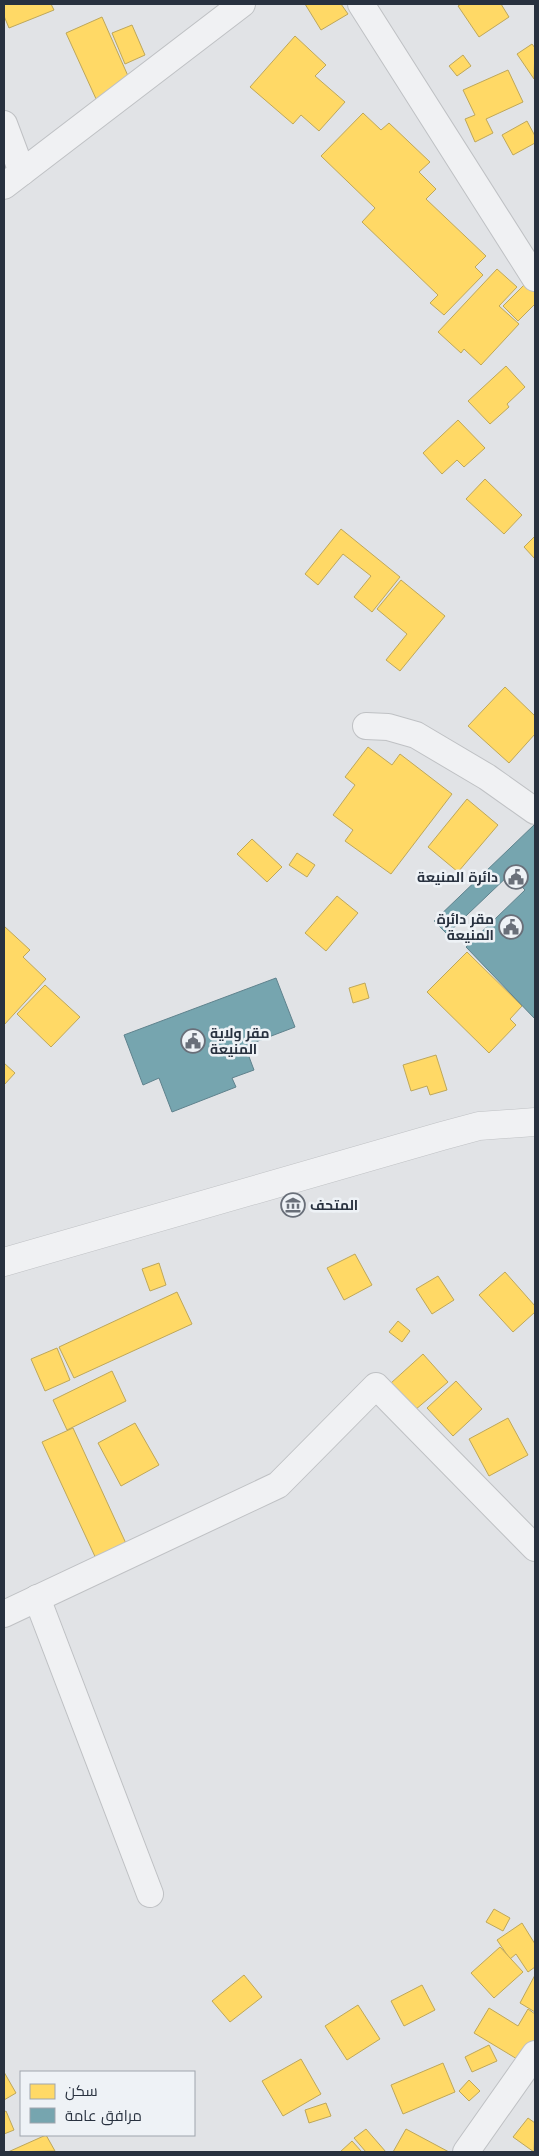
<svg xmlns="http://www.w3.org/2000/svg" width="539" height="2156" viewBox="0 0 539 2156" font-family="Jost,Cairo,sans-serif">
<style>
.homes{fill:#ffd966;stroke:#bea75a}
.public{fill:#76a5af;stroke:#5f828d}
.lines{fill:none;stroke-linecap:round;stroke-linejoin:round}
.minor-casing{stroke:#bfc1c4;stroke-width:28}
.tertiary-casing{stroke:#bfc1c4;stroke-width:29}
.minor{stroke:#f0f1f3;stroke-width:26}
.tertiary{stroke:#f0f1f3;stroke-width:28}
.labels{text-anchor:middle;stroke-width:5;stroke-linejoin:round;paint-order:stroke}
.poi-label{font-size:14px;font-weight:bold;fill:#28313f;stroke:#eef2f6;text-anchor:end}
</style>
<rect width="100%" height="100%" fill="#e1e3e6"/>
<g class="homes">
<polygon points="4,4 51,4 54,10 9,28 4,16"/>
<polygon points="305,4 341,4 348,14 321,30"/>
<polygon points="461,4 501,4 509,17 479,37 458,6"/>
<polygon points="102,17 132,85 97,101 66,33"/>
<polygon points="132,25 145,55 125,64 112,33"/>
<polygon points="295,36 326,65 315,76 345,102 319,131 301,115 293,124 250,87"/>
<polygon points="532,44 535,48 534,79 517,54"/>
<polygon points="463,55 471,66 457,76 449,66"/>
<polygon points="508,70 523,102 486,119 493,133 475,142 465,119 475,115 463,90"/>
<polygon points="363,113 381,130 389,123 430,162 419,172 436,189 426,199 486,256 475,267 483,275 444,315 430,303 438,295 362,222 375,208 321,156"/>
<polygon points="527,121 535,136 535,143 513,155 502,135"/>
<polygon points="497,269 517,287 499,306 519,324 481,365 464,349 461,353 438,332"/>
<polygon points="526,283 535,293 535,304 518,321 503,306"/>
<polygon points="506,366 525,387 507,404 509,407 490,424 468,401"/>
<polygon points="458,420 485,448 464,467 457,460 442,474 423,453"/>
<polygon points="485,479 522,515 504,534 466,499"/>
<polygon points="341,529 400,577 372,612 354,597 371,576 343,554 318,585 305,574"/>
<polygon points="535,536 535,559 524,547"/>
<polygon points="401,580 445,616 400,671 386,660 407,634 377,609"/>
<polygon points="505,687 535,716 535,734 509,763 468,726"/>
<polygon points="368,747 392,765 400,754 452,794 391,874 345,841 353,830 333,815 355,785 345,777"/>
<polygon points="467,799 498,825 458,872 428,847"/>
<polygon points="252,839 282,867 267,882 237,854"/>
<polygon points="297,853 315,865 307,877 289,865"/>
<polygon points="337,896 358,913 326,951 305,933"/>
<polygon points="4,926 30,950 23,957 46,979 4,1025"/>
<polygon points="467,952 522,1006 510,1019 516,1025 489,1053 427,992"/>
<polygon points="365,983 369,998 353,1003 349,988"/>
<polygon points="45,985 80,1017 51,1047 17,1014"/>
<polygon points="436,1055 447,1090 430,1095 427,1086 411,1091 403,1065"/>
<polygon points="4,1063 15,1073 4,1085"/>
<polygon points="355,1254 372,1285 344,1300 327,1268"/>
<polygon points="159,1263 166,1285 150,1291 142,1269"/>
<polygon points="505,1272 535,1306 535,1312 513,1332 479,1295"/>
<polygon points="438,1276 454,1300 432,1314 416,1289"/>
<polygon points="177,1292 192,1324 74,1378 59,1347"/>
<polygon points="398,1321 410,1331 402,1342 389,1332"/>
<polygon points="57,1348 70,1380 45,1391 31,1359"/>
<polygon points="423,1354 448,1382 415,1410 391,1383"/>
<polygon points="112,1371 126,1401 67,1430 53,1400"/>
<polygon points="456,1381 482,1409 453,1436 427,1408"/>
<polygon points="508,1418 528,1455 489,1476 469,1439"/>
<polygon points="135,1423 159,1465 121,1486 98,1443"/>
<polygon points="73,1428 129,1550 98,1563 42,1442"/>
<polygon points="494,1909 510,1918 503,1931 486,1922"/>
<polygon points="522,1923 535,1944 535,1967 528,1972 516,1954 510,1959 497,1940"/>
<polygon points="500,1947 523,1972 494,1998 471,1973"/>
<polygon points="244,1975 262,1997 230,2022 212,2001"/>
<polygon points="535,1975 535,2012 520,2003"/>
<polygon points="422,1985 435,2010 404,2026 391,2001"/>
<polygon points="358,2005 380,2039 347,2060 325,2026"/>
<polygon points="489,2008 518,2026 528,2009 535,2014 535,2041 522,2062 474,2033"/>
<polygon points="489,2045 497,2061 472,2072 465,2057"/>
<polygon points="301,2059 321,2094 283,2116 262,2081"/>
<polygon points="443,2063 455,2092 403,2114 391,2085"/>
<polygon points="4,2072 16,2093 4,2100"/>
<polygon points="469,2080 480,2091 469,2101 459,2091"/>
<polygon points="326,2103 331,2116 309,2123 305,2110"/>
<polygon points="6,2111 14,2130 4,2134 4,2112"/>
<polygon points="528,2118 535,2123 534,2152 513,2137"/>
<polygon points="366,2129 386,2152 366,2152 354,2138"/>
<polygon points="406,2129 449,2152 393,2152"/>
<polygon points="46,2135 55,2151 8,2152"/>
<polygon points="352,2141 362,2152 340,2152"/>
</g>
<g class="public">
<polygon points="535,824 535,1019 466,947 525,890 510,874 447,934 434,921"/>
<polygon points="276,978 295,1027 245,1046 254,1070 232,1078 236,1087 172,1112 159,1078 143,1085 124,1035"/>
</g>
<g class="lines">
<g class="minor-casing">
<g id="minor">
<polyline points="361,4 535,278"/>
<polyline points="4,124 22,172"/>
<polyline points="4,186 242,4"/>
<polyline points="366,726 388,727 416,735 487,777 535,811"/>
<polyline points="37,1598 150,1894"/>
<polyline points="4,1614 278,1485 376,1386 535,1548"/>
<polyline points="466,2152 535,2054"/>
</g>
</g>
<g class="tertiary-casing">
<polyline id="tertiary" points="4,1262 442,1136 479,1126 535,1122"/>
</g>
<use href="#minor" class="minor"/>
<use href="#tertiary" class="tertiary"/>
</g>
<defs>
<g id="civic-ring" transform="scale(1.25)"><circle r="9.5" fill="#eef2f6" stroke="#696f79" stroke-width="1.5"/><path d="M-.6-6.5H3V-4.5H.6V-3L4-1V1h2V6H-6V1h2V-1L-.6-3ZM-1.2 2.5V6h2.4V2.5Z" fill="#696f79"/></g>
<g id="museum-ring" transform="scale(1.25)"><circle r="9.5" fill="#eef2f6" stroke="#696f79" stroke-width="1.5"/><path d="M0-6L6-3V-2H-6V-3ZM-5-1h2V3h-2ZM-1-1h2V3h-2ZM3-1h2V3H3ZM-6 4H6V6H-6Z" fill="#696f79"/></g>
</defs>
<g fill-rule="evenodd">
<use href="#civic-ring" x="516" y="877"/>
<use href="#civic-ring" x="511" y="927"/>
<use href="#civic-ring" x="193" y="1041"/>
<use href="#museum-ring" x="293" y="1205"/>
</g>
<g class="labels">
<g class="poi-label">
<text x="498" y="882">دائرة المنيعة</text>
<text x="494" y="924">مقر دائرة<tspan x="494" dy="16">المنيعة</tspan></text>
<text x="210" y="1038" text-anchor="start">مقر ولاية<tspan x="210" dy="16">المنيعة</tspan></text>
<text x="310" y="1210" text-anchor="start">المتحف</text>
</g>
</g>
<rect width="539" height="2156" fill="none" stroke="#28313f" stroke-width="10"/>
<rect x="20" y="2071" width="175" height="65" fill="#eef2f6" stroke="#9fa5ad"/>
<rect x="30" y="2084" width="25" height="15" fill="#ffd966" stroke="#9fa5ad"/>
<text x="65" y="2096" font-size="15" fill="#28313f">سكن</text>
<rect x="30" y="2108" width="25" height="15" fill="#76a5af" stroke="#9fa5ad"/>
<text x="65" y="2121" font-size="15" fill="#28313f">مرافق عامة</text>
</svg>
